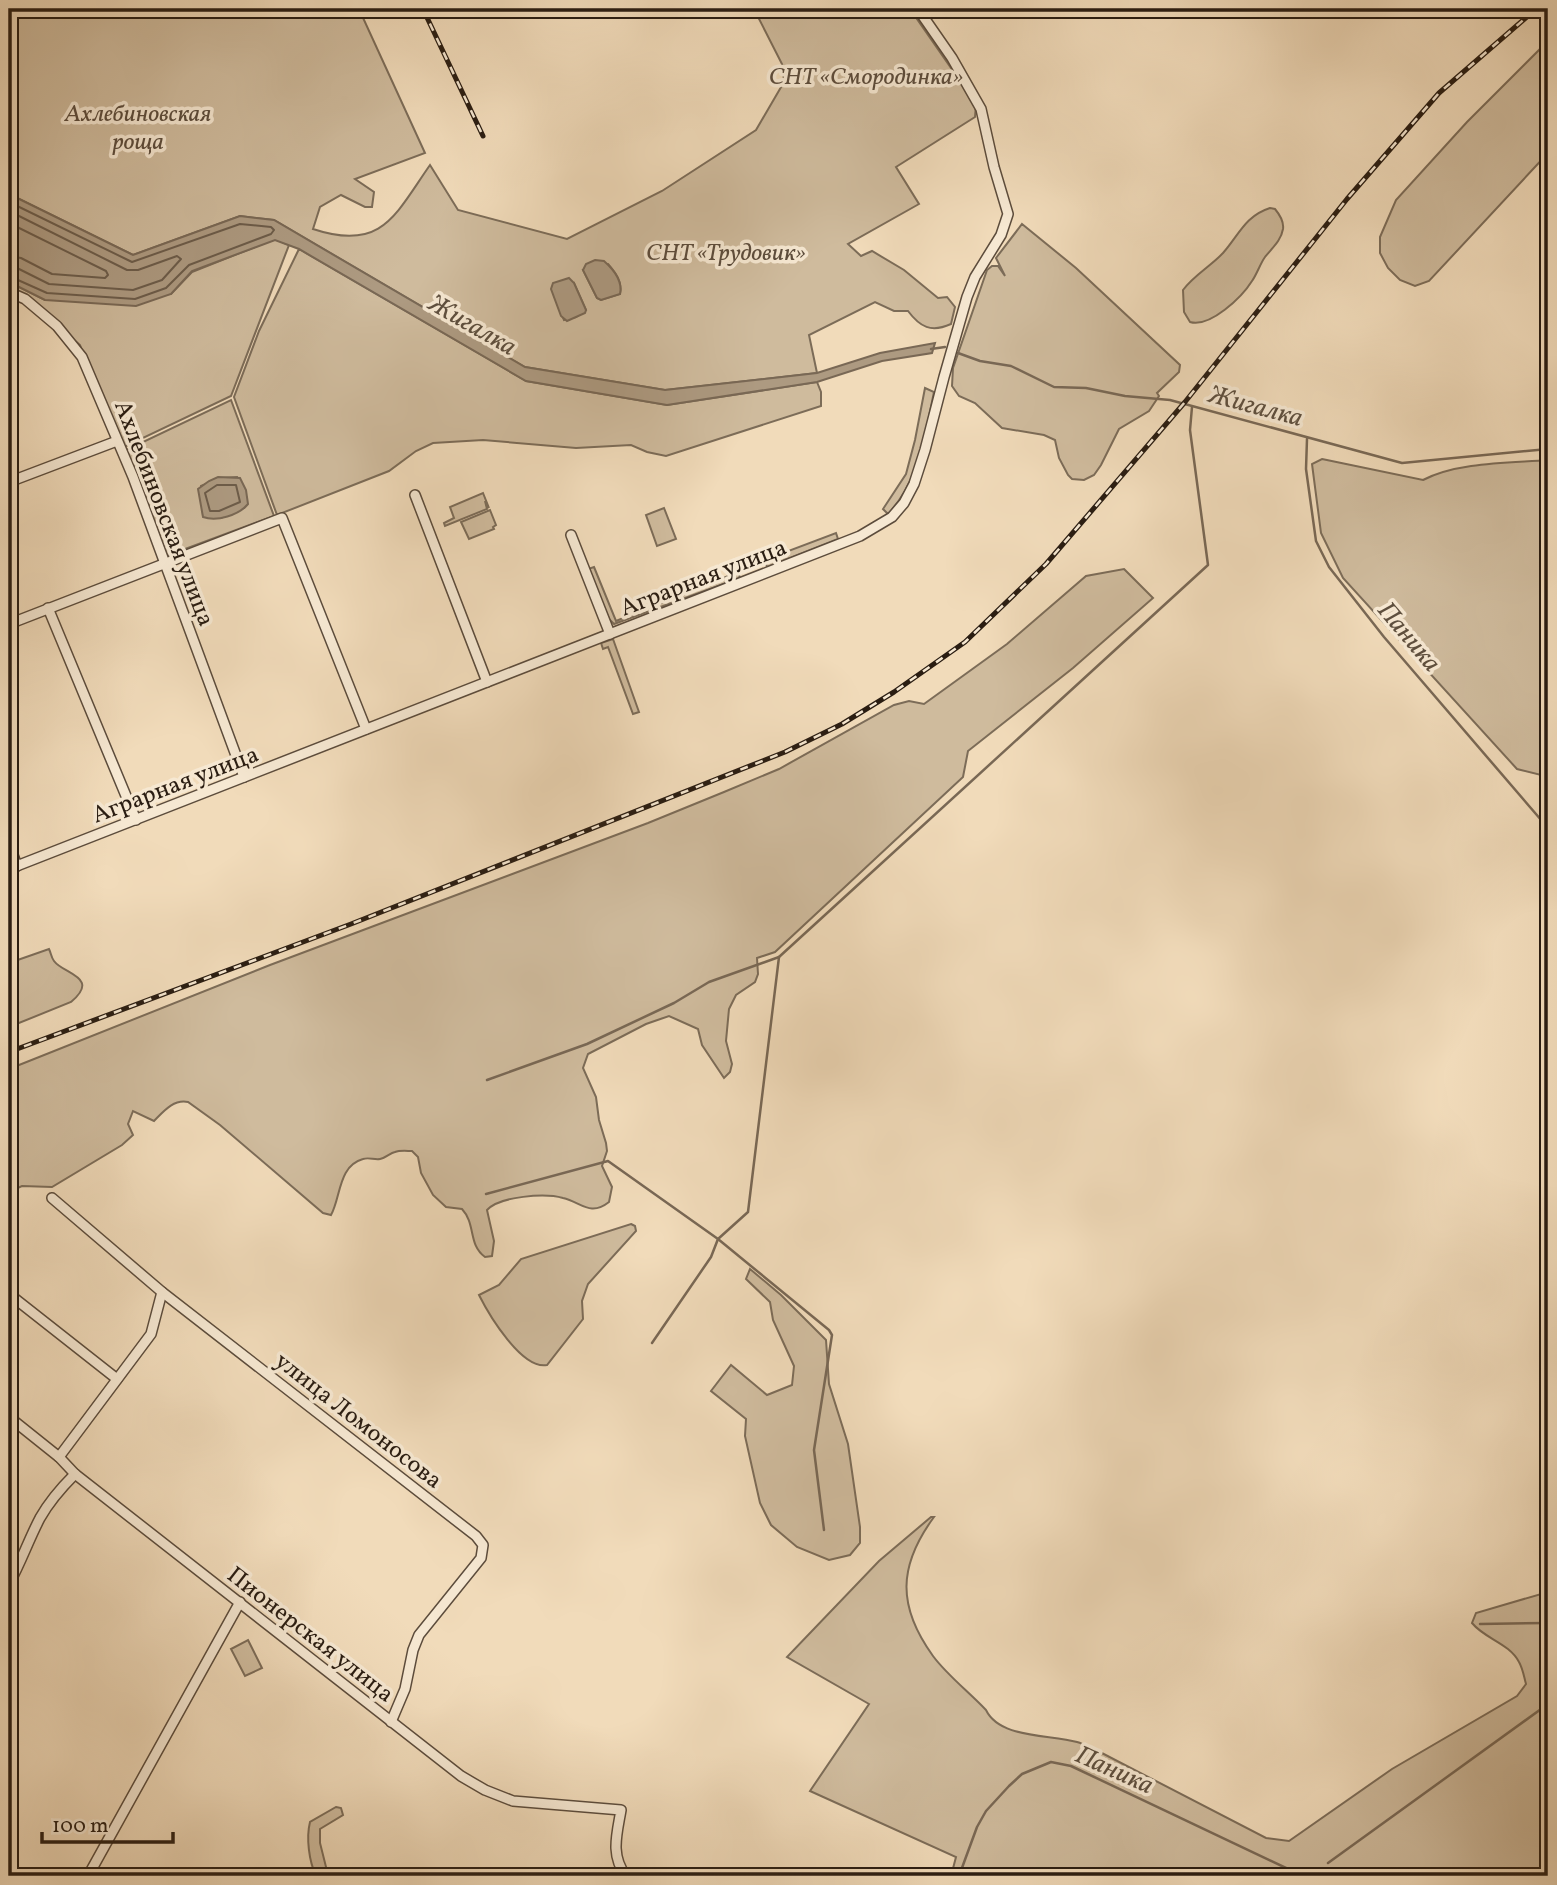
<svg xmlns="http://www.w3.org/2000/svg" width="1557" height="1885" viewBox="0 0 1557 1885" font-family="Vollkorn,serif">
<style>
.green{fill:#cfbb9d;stroke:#7c6c58;stroke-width:2;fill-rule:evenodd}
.water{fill:#ad9a81;stroke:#796855;stroke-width:2}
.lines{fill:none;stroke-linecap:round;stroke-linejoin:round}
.shore{stroke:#6c5c4a;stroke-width:2}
.stream{stroke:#796855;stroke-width:2.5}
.street-casing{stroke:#5c4c3c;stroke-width:12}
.street{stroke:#f6e8d2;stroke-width:9}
.rail-casing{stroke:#2a1d12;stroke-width:5}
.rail{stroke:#f6e8d2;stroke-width:2.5;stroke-dasharray:8;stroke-linecap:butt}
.labels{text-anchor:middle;stroke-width:7;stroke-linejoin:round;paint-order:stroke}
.park-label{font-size:24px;font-style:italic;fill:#5c4c3c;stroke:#f6e8d2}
.street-label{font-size:24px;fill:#2a1d12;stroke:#f6e8d2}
.water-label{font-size:26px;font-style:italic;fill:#5e4f3e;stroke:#f6e8d2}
</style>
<rect width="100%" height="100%" fill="#f1dbba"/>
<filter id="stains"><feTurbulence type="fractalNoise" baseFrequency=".00286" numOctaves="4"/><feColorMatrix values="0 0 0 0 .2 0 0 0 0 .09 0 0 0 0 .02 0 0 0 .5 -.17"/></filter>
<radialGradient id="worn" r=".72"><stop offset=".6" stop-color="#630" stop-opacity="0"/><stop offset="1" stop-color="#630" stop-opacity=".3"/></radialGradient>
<g class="green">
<path d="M9,9H359L425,153L355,179L374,192L372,207H365L341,195L320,207L313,229C382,252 395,215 430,165L458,210L567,239L662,191L756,130L784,82L782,64L754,9H910L976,104L975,117L896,167L919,204L848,244L861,256L872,251L904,270L938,298L947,297L955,307L951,324C931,333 920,327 908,311H894L875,302L809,335L817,373L665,390L525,367L274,220L240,216L133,255L9,194ZM608,264C615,272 623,282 620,294L601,300L597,298L583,270ZM574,283L586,310L576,317L564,320L554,295Z"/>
<polygon points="1548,41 1548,153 1429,281 1415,286 1400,280 1388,268 1380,253 1380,237 1396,200 1467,122"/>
<path d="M1270,208L1275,209C1280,215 1284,222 1283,229C1281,241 1272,248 1265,257C1260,264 1257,274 1252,281C1242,297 1210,328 1190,322L1184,312L1183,290C1194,275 1211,266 1223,253C1239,235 1245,216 1270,208Z"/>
<polygon points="1022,224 1076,268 1180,365 1179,372 1157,393 1159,396 1149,411 1119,429 1101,465 1094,475 1084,480 1072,479 1068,475 1059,458 1055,440 1044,435 1002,428 975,403 959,396 952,386 953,368 987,270 992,266 998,266 1005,276 996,258"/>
<polygon points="275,239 289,245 231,396 120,449 80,345 22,294 9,292 9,282 45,300 171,294 192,272"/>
<polygon points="299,249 526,381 667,405 817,382 821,392 821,406 666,456 647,452 631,445 576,448 483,440 433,443 416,451 389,471 277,515 234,397 259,331"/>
<path d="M925,388L934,392C925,434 919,482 888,514L883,509L906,474L915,440Z"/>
<path d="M231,400L274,516L161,558L122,452ZM237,477L244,508L221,518L203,516L201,486L221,478Z"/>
<path d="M1322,459L1423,480C1457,462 1510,463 1548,460V771L1541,775L1517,769L1343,578L1321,533L1312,464Z"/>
<polygon points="483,493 489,508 485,501 487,509 445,526 444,523 454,518 450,507"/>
<polygon points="664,508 676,539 657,546 646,515"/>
<polygon points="490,510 496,525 493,527 494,529 469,539 461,522"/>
<polygon points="836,533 838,539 767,567 765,561 767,559"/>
<polygon points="594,567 616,621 738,572 740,578 614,624 609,619 588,569"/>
<path d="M1124,569L1153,598L1073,668L968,751L963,777L775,952L757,958L758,974L755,982L736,995L729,1009L726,1041L732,1064L730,1072L724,1078L702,1045L698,1029L669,1016L646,1024L588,1054L583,1068L596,1097L599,1120L606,1143L607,1151L602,1166L612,1187L609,1202C590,1217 581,1202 563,1198C545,1193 500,1196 487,1210L494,1241L492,1256L485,1257C468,1245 476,1224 462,1209L446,1207L433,1195L421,1173L418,1157L412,1151C407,1151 400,1150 395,1152C390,1153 386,1158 380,1159C374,1160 369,1157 363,1159C338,1166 341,1197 331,1215L323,1213L220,1125L188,1102C173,1099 163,1112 154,1121L133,1111L128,1124L133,1135L122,1145L52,1187L22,1186L9,1192V1069L270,965L648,823L724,792L779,769L894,705L909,701L924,704L1007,644L1086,576Z"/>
<polygon points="613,639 639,712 633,714 608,647 603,649 601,643"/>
<path d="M49,949C51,953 51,957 54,961C63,974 101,977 71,1002L9,1027V963Z"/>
<path d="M631,1224L635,1226L636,1231L588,1284L582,1301L583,1319L547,1365C522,1370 489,1315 479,1295L499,1285L521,1259Z"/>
<polygon points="750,1269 781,1295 826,1340 829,1384 848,1444 860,1527 860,1543 850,1555 829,1560 797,1547 771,1525 760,1503 745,1436 746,1419 711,1391 731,1365 767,1395 792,1385 794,1366 773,1320 770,1302 746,1279"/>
<path d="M931,1517H934C898,1566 897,1606 933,1656C947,1675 969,1692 986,1710C1000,1739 1050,1734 1077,1742C1084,1744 1091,1748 1098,1751L1266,1838L1289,1841L1392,1769L1517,1696L1526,1684C1524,1677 1523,1669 1519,1662C1509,1643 1485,1639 1472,1623L1476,1613L1548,1592V1876H951L956,1857L810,1791L869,1704L787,1657L879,1561Z"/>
<polygon points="248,1640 262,1668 245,1676 231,1649"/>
<path d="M336,1807L341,1808L343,1815L320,1829V1843L327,1871L338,1870L344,1876H316C309,1861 306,1838 310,1822Z"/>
</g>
<g class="water">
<polygon points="9,194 133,255 240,216 274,220 525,367 665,390 817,373 880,353 935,343 932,353 882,361 817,382 667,405 526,381 299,249 275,240 192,271 171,294 136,306 45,300 9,282"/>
<path d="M595,260L604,261C613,269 623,281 620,294L601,300L597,298L583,270L586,264Z"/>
<polygon points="569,278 574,283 586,310 585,313 567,321 561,316 551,289 553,283"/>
<path d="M218,477L240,478L246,490L248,504C239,515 217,522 203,517L198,489L209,481Z"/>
</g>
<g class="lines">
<g class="shore">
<polyline points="9,202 132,262 240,224 271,227 274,230 271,234 189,265 166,288 135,299 47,293 9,276"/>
<polyline points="9,211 127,270 138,270 177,256 181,259 162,280 133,290 49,284 17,268 9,267"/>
<polyline points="9,223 106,271 108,275 105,278 52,274 21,258 9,256"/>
<polygon points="217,485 236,485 240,502 219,511 210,511 205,493"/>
</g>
<g class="stream">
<polyline points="931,349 945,347"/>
<polyline points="958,353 980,361 1011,366 1054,387 1086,388 1125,396 1170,400 1402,463 1548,449"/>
<polyline points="1307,439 1306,469 1316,541 1329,567 1384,637 1548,828"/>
<polyline points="487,1080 587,1044 674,1003 709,982 779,957"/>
<polyline points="486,1194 608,1161 718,1239 829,1330 832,1335 814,1450 824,1530"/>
<polyline points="652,1343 711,1257 718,1239 748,1212 779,957 1208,565 1190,430 1192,407"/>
<polyline points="1480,1624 1548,1623"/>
<polyline points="1328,1863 1548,1704"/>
<polyline points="959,1876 977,1827 986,1811 1009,1786 1022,1774 1051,1762 1071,1766 1303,1876"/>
</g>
<g class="street-casing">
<g id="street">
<polyline points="9,292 25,299 57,326 82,357 133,477 244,777"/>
<polyline points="9,482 117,441"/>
<polyline points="415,495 487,682"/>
<polyline points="571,535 610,634"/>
<polyline points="48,608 136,820"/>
<polyline points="9,624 282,518 366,729"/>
<polyline points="9,844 17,866"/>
<polyline points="9,869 860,536 892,517 904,503 914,484 925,450 944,377 967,297 975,277 1001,235 1008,214 994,167 981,109 952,58 918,9"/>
<polyline points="52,1198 162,1292 476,1536 483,1545 481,1558 419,1635 413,1650 405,1689 391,1722"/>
<polyline points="9,1294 117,1379"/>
<path d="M9,1417L59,1457L75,1474L461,1776L485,1790L513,1801L621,1810C617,1834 610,1855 626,1876"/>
<polyline points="59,1457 151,1334 162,1292"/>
<path d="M9,1584C21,1562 29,1539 40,1518C49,1502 62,1487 75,1474"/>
<polyline points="88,1876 240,1602"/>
</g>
</g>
<use href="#street" class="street"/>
<g class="rail-casing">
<g id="rail">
<polyline points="423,9 483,136"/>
<polyline points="9,1052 351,924 785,752 842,724 894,692 965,642 1046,564 1185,402 1347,199 1439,93 1536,9"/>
</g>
</g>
<use href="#rail" class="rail"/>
</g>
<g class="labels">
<g class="park-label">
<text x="866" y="84">СНТ «Смородинка»</text>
<text x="138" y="121">Ахлебиновская<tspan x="138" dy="28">роща</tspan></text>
<text x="726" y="260">СНТ «Трудовик»</text>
</g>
<g class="street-label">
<text transform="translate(165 513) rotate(69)" y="8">Ахлебиновская улица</text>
<text transform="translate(703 577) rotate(-21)" y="8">Аграрная улица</text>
<text transform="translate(175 784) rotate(-21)" y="8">Аграрная улица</text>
<text transform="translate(359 1420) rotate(38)" y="8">улица Ломоносова</text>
<text transform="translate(311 1634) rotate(38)" y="8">Пионерская улица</text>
</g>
<g class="water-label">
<text transform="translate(473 324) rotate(30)" y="9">Жигалка</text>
<text transform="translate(1256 405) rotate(15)" y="9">Жигалка</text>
<text transform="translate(1410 636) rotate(50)" y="9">Паника</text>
<text transform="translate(1115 1769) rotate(24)" y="9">Паника</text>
</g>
</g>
<rect width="1557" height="1885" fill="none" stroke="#f1dbba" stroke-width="35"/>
<rect x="10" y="10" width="1536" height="1864" fill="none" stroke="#2a1d12" stroke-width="3.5"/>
<rect x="18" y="18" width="1522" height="1850" fill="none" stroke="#2a1d12" stroke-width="2"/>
<path d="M42 1832v10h131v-10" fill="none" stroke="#2a1d12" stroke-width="3.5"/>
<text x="52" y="1832" font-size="21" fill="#2a1d12" stroke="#f6e8d2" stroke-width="5" paint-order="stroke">100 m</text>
<rect width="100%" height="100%" filter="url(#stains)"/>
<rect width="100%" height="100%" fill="url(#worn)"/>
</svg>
